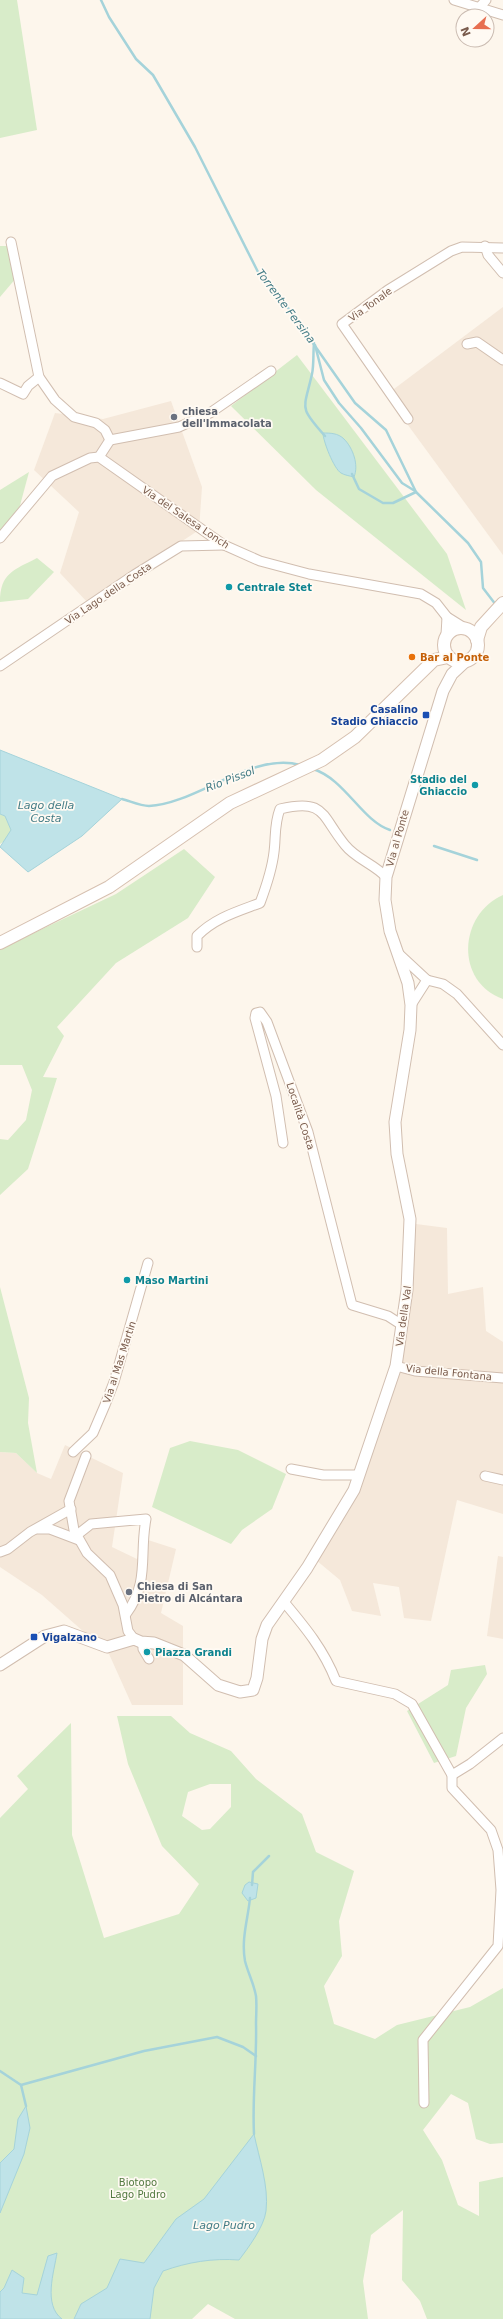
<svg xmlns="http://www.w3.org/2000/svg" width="503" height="2319" viewBox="0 0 503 2319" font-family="'DejaVu Sans',sans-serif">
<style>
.residential{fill:#f5e8da}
.green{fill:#d8ecc9;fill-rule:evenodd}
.water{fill:#bfe3e8;stroke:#a5d3da}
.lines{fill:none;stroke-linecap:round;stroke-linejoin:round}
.stream{stroke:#a5d3da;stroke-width:2.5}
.minor-casing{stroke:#d1beb0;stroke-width:11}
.tertiary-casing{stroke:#d1beb0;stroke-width:13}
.secondary-casing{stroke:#d6c0b0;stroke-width:14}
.minor{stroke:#fff;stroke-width:9}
.tertiary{stroke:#fff;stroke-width:11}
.secondary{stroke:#fff;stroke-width:12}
.worship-dot{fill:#6b7280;stroke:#fffaf3;stroke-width:1.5}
.culture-dot{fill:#0f9aa8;stroke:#fffaf3;stroke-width:1.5}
.food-dot{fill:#e8710a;stroke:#fffaf3;stroke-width:1.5}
.transit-dot{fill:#1a4fb4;stroke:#fffaf3;stroke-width:1.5}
.labels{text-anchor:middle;stroke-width:3.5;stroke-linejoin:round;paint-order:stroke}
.street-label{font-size:10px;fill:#7a5c4d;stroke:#fffaf3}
.worship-label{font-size:10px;font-weight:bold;fill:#5b616d;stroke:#fffaf3;text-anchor:start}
.culture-label{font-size:10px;font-weight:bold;fill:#0d838f;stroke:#fffaf3;text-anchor:start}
.food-label{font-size:10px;font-weight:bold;fill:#c56008;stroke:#fffaf3;text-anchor:start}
.transit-label{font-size:10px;font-weight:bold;fill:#164399;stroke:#fffaf3;text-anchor:end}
.park-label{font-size:10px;fill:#537a41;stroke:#fffaf3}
.water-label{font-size:11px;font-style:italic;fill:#437c86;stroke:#fffaf3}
</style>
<rect width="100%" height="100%" fill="#fdf6ec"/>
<g class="residential">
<polygon points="503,307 503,555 386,395"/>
<polygon points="171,401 202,487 199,530 88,603 60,573 79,512 34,470 55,413 103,419"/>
<polygon points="416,1224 447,1228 448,1294 483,1287 486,1331 503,1342 503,1514 457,1500 431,1621 404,1618 399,1587 373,1583 381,1616 352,1611 340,1580 316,1560 384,1416 407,1336"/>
<polygon points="65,1445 123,1473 112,1547 137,1559 148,1540 176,1549 161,1613 183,1626 183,1705 132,1705 109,1654 42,1595 0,1567 0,1452 16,1453 37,1473 51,1479"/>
<polygon points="498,1556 503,1557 503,1639 487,1636"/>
</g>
<g class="green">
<polygon points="0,0 17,0 37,130 0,138"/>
<polygon points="0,246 7,246 17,277 0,297"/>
<polygon points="297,355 447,554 466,610 316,490 231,406"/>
<polygon points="29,472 18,513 0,533 0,490"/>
<path d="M37,558L54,572L28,599L0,602C0,573 14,570 37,558Z"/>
<polygon points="0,814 5,816 11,830 7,839 0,844"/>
<polygon points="184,849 215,877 188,918 116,963 57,1027 64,1036 43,1077 57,1078 28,1169 0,1195 0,1139 8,1140 26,1120 32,1090 22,1065 0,1065 0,949 116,894"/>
<path d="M503,895V999C455,982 458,915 503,895Z"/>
<polygon points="0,1287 29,1398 28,1423 37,1473 16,1453 0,1452"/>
<polygon points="190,1441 238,1450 286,1474 272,1509 242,1530 231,1544 152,1507 170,1448"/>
<polygon points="485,1665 487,1674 466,1708 456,1756 434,1763 407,1711 448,1685 451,1670"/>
<path d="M117,1716H171L190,1733L231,1751L256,1779L302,1814L316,1852L354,1871L339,1921L342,1956L324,1986L334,2024L375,2039L397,2025L470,2007L503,1988V2143L490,2144L476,2139L468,2103L451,2094L423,2130L442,2160L458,2205L479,2216V2182L503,2177V2319H427L420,2301L402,2280L403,2210L371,2235L363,2281L368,2319H235L208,2304L192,2319H0V1818L28,1789L17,1776L71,1723L72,1835L104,1938L179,1914L199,1884L162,1846L128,1764ZM210,1784H231V1807L210,1829L202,1830L182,1816L188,1792Z"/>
</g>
<g class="water">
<path d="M323,433C330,433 338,433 344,439C353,448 359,465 354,477C350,476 344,475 341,473C334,469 323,441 323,433Z"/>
<polygon points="0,750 122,799 82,836 28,872 0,847 11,830 5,816 0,814"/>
<polygon points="249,1882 258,1884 256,1898 248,1901 242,1893 245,1885"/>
<polygon points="26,2106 30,2128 24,2154 0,2213 0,2163 14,2149 18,2119"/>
<path d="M254,2134C259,2158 269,2186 266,2211C264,2227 248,2248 239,2260C213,2258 188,2262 163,2271L154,2288L150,2319H74L81,2304L107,2288L120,2259L144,2263L176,2219L204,2199Z"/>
<path d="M57,2253C54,2272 43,2305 62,2319H0V2292L4,2288L12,2270L24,2278L22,2293L37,2295L48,2256Z"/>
</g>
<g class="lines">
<g class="stream">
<polyline points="101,0 109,17 136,59 153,75 195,147 260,276 289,309 355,403 386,430 416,492 468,543 481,562 483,588 496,605"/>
<path d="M314,343C313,353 314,365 312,374C304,410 298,406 325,436"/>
<polyline points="315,345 324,380 339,403 361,428 402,483 415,491"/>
<polyline points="352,474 359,489 383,503 393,503 416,492"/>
<path d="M313,769C345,779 362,821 390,830"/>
<path d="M122,799C130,801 140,806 149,806C196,804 253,751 300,765"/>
<polyline points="434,846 477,860"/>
<polyline points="252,1885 253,1872 269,1856"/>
<path d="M250,1898C248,1919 241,1939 245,1961C248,1973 254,1984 256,1996C257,2005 256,2015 256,2024C257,2061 252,2097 254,2134"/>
<polyline points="0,2071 21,2085 26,2106"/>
<polyline points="21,2085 144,2051 217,2037 243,2047 256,2056"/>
</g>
<g class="minor-casing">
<g id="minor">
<polyline points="454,0 503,15"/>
<polyline points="479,8 486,0"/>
<polyline points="11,242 39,377 55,400 74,417 96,423 105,430 110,440"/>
<polyline points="485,246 488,255 503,273"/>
<polyline points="467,344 477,342 503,360"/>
<polyline points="0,383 23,394 28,386 39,377"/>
<polyline points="408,419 342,324 388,290 451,251 462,247 503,248"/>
<polyline points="110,440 179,427 210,413 271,371"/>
<polyline points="99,457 110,440"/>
<polyline points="0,538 52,476 90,458 99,457 224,545 260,561 309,574 421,594 436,603 447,617 463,627"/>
<polyline points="446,635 447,617"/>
<polyline points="0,666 134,575 181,546 224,545"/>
<path d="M197,947V936C215,918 236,912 260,903C266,887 272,870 274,852C276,837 274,824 280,809C326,798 321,816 345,845C356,859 374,864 386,877"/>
<polyline points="399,954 427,980"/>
<polyline points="427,980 443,984 457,994 503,1045"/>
<polyline points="411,1005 427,980"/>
<polyline points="283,1143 276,1096 255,1018 256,1013 260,1012 267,1022 308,1132 352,1305 388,1316 402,1325"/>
<polyline points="396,1366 415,1371 503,1378"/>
<polyline points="73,1452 93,1433 105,1405 114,1382 148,1263"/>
<polyline points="86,1456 69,1501 74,1530 87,1553 110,1575 123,1605 128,1631 134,1639"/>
<polyline points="291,1469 323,1475 359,1475"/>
<polyline points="485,1476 503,1480"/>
<polyline points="38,1529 50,1529 79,1540"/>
<path d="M77,1535L91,1524L146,1519C139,1555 150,1582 126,1614"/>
<polyline points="0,1552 8,1549 30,1532 71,1509"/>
<path d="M284,1602C305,1627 324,1650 336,1681L395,1694L412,1704L452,1775V1788L491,1830L498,1850L501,1890L498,1946L423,2040L424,2103"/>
<polyline points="143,1642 143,1649 149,1659"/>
<polyline points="452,1775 470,1764 503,1738"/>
</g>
</g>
<g class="tertiary-casing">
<polyline id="tertiary" points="0,1665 45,1636 64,1631 107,1647 134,1639 141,1642 154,1643 184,1655 218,1685 240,1692 253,1690 257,1678 262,1639 267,1625 307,1568 354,1490 396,1366 407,1290 410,1219 397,1154 395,1122 410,1030 411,1005 408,983 390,931 385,900 386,877 443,691 452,674 467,660"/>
</g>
<g class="secondary-casing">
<g id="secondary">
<circle cx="461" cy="645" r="17"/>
<polyline points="477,640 481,627 503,603"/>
<polyline points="0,943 109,887 230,803 322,760 355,737 434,660 448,657"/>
</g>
</g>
<use href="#minor" class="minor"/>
<use href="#tertiary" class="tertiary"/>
<use href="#secondary" class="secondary"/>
</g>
<g class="worship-dot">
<circle cx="174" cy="417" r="4"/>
<circle cx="129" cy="1592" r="4"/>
</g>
<g class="culture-dot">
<circle cx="229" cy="587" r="4"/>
<circle cx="475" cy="785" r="4"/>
<circle cx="127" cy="1280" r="4"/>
<circle cx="147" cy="1652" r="4"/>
</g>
<circle class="food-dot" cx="412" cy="657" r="4"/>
<g class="transit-dot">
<rect x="422" y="711" width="8" height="8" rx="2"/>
<rect x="30" y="1633" width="8" height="8" rx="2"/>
</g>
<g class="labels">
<g class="street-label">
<text transform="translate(370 304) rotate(-36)" y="4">Via Tonale</text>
<text transform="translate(186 517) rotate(34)" y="4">Via del Salesa Lonch</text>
<text transform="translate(108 593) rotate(-34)" y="4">Via Lago della Costa</text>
<text transform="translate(397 838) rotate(-74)" y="4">Via al Ponte</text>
<text transform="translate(301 1116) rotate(72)" y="4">Località Costa</text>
<text transform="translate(403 1316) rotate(-82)" y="4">Via della Val</text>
<text transform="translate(119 1362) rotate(-72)" y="4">Via al Mas Martin</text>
<text transform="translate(449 1372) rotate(6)" y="4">Via della Fontana</text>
</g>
<g class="worship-label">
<text x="182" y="415">chiesa<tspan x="182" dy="12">dell'Immacolata</tspan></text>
<text x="137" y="1590">Chiesa di San<tspan x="137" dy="12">Pietro di Alcántara</tspan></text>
</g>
<g class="culture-label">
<text x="237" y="591">Centrale Stet</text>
<text x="467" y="783" text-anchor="end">Stadio del<tspan x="467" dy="12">Ghiaccio</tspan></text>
<text x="135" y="1284">Maso Martini</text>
<text x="155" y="1656">Piazza Grandi</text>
</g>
<g class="food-label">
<text x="420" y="661">Bar al Ponte</text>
</g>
<g class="transit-label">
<text x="418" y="713">Casalino<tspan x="418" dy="12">Stadio Ghiaccio</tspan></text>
<text x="42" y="1641" text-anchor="start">Vigalzano</text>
</g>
<g class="park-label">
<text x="138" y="2186">Biotopo<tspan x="138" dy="12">Lago Pudro</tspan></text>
</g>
<g class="water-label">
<text transform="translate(286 306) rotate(53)" y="4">Torrente Fersina</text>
<text transform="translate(230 779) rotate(-21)" y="4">Rio Pissol</text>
<text x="46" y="809">Lago della<tspan x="46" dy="13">Costa</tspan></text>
<text x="224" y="2229">Lago Pudro</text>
</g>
</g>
<g transform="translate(475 28) rotate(249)"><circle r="19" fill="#fffaf3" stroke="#cabbb1"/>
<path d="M0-3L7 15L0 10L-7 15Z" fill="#e76f51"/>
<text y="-6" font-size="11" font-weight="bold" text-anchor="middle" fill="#7a5c4d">N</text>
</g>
</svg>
